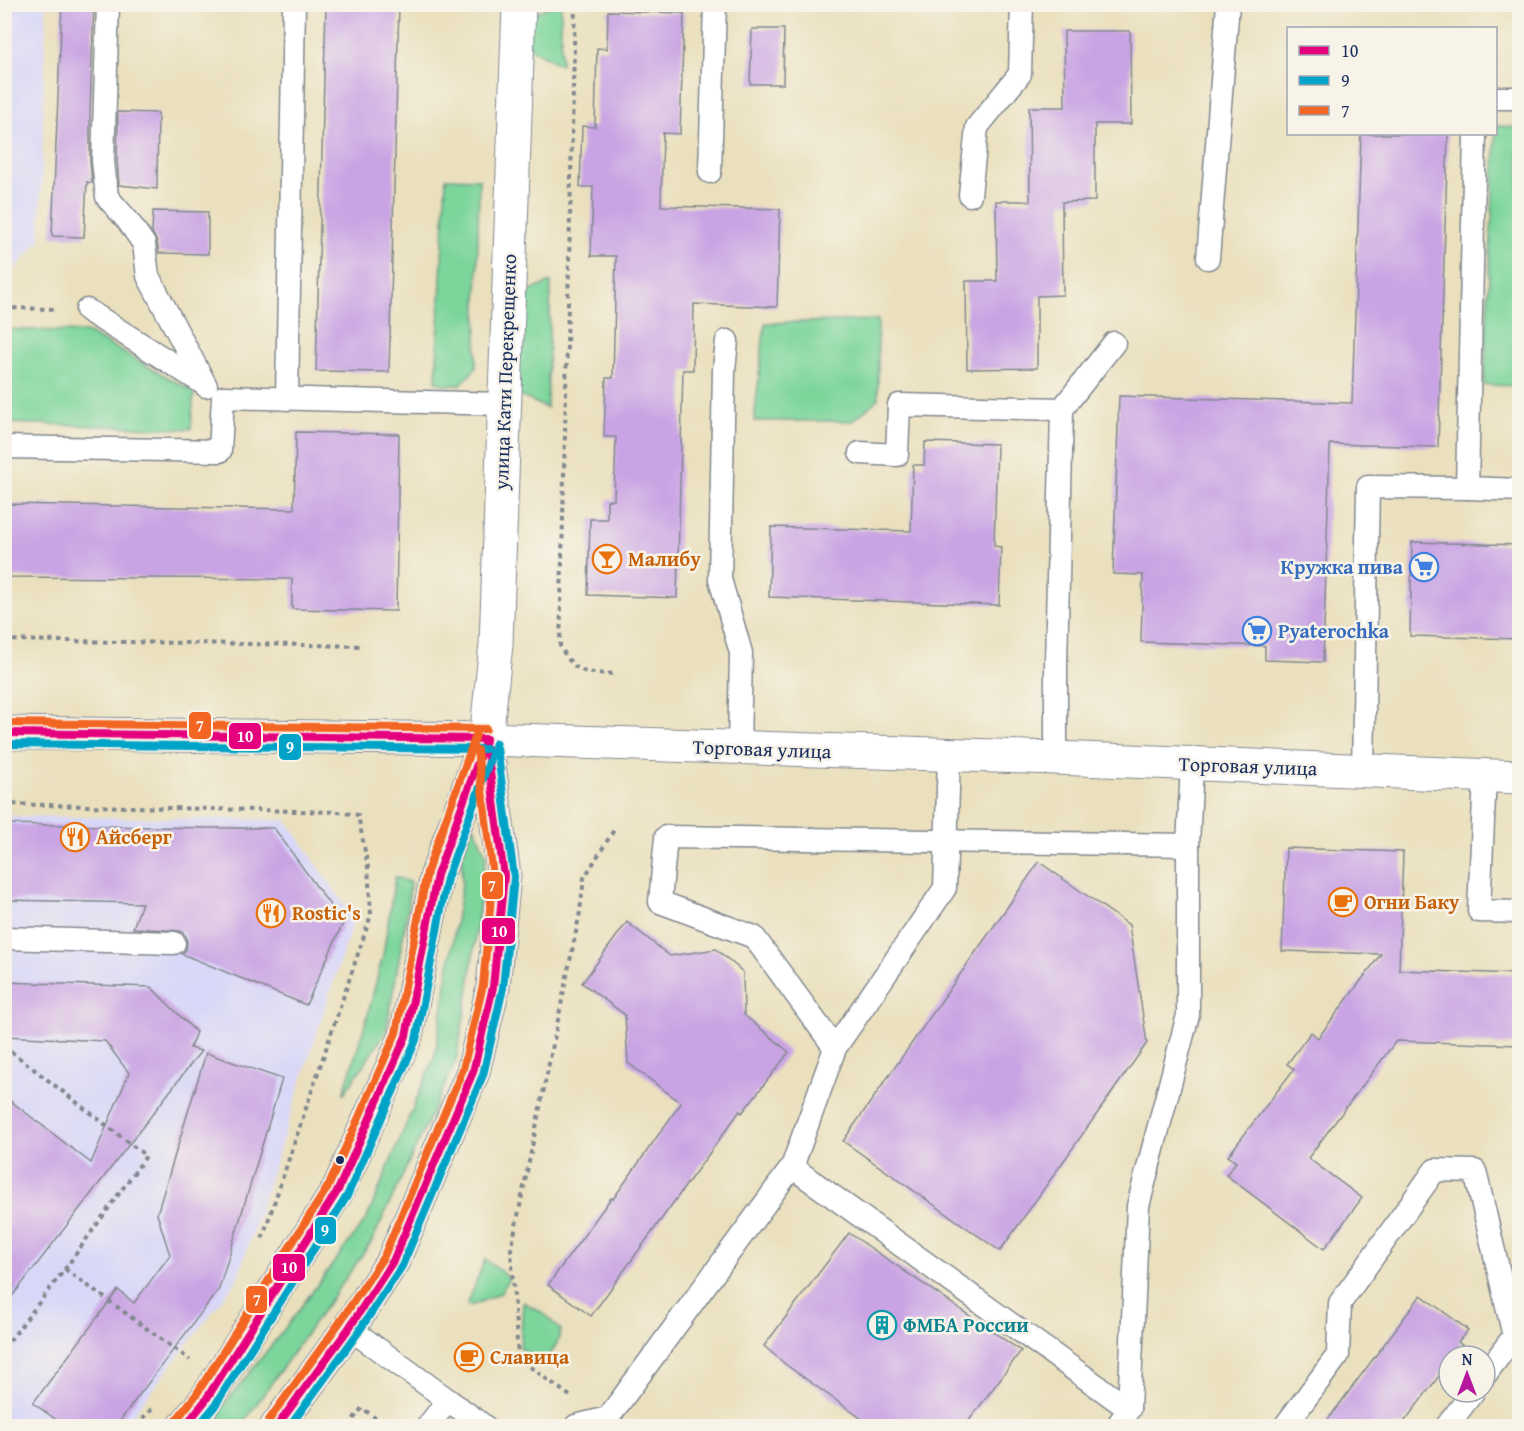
<svg xmlns="http://www.w3.org/2000/svg" width="1524" height="1431" viewBox="0 0 1524 1431" font-family="'Gentium Book Plus',serif">
<style>
.built{fill:#d8d7f8}
.green{fill:#7cd59b;stroke:#4c827c;stroke-width:1.5}
.building{fill:#c9a4e4}
.lines{fill:none;stroke-linecap:round;stroke-linejoin:round}
.service-casing{stroke:#82888e;stroke-width:25}
.minor-casing{stroke:#82888e;stroke-width:35}
.tertiary-casing{stroke:#82888e;stroke-width:35}
.path{stroke:#82888e;stroke-width:4;stroke-dasharray:4.5 4.5;stroke-linecap:butt}
.service{stroke:#fff;stroke-width:22}
.minor{stroke:#fff;stroke-width:33}
.tertiary{stroke:#fff;stroke-width:33}
.bus-1-casing{stroke:#f7f3e8;stroke-width:12}
.bus-2-casing{stroke:#f7f3e8;stroke-width:12}
.bus-3-casing{stroke:#f7f3e8;stroke-width:12}
.bus-1{stroke:#e5007d;stroke-width:8}
.bus-2{stroke:#01a3c8;stroke-width:8}
.bus-3{stroke:#f26522;stroke-width:8}
.bus-dot{fill:#1b2f5e;stroke:#f7f3e8;stroke-width:2}
.labels{text-anchor:middle;stroke-width:5;stroke-linejoin:round;paint-order:stroke}
.street-label{font-size:20px;fill:#1b2f5e;stroke:#f7f3e8}
.food-label{font-size:20px;font-weight:bold;fill:#c56008;stroke:#f7f3e8;text-anchor:start}
.shop-label{font-size:20px;font-weight:bold;fill:#366cbe;stroke:#f7f3e8;text-anchor:end}
.culture-label{font-size:20px;font-weight:bold;fill:#0d838f;stroke:#f7f3e8;text-anchor:start}
.line-badge{stroke:#f7f3e8;stroke-width:2}
.badge-label{font-size:16px;text-anchor:middle;font-weight:bold;fill:#fff}
</style>
<rect width="100%" height="100%" fill="#f7f3e8"/>
<filter id="ink" filterUnits="userSpaceOnUse"><feTurbulence type="fractalNoise" baseFrequency=".0167" numOctaves="2"/><feDisplacementMap in="SourceGraphic" scale="12" xChannelSelector="R" yChannelSelector="G"/><feConvolveMatrix kernelMatrix="1 2 1 2 8 2 1 2 1" color-interpolation-filters="sRGB"/></filter>
<filter id="wash" filterUnits="userSpaceOnUse"><feTurbulence type="fractalNoise" baseFrequency=".008" numOctaves="4" result="noise"/><feDisplacementMap in="SourceGraphic" scale="24" xChannelSelector="R" yChannelSelector="G"/><feGaussianBlur stdDeviation="1.35" result="paint"/><feColorMatrix in="noise" values="0 0 0 0 0 0 0 0 0 0 0 0 0 0 0 0 0 1.4 0 .05"/><feComposite in="paint" operator="in"/></filter>
<g filter="url(#wash)">
<rect width="100%" height="100%" fill="#eae0bd"/>
<g class="built">
<polygon points="5,4 46,5 40,240 12,272 4,272"/>
<polygon points="5,816 286,820 354,918 237,1280 124,1426 5,1426"/>
</g>
<g class="green">
<polygon points="552,5 561,5 561,65 529,48 528,16"/>
<polygon points="1496,126 1519,127 1519,386 1484,385"/>
<polygon points="446,178 479,179 476,368 460,385 446,385 436,382"/>
<polygon points="551,282 547,408 516,394 521,295"/>
<polygon points="878,320 878,399 853,421 754,421 765,323"/>
<polygon points="5,329 87,332 194,392 191,429 5,423"/>
<polygon points="467,826 474,826 486,855 468,994 456,1061 372,1241 241,1426 207,1426 286,1327 367,1218 435,1055 462,883 462,852"/>
<polygon points="395,877 410,882 408,908 386,1032 343,1095 367,1018 383,955"/>
<polygon points="485,1259 509,1278 501,1293 471,1306 467,1305"/>
<path d="M523,1302L543,1313L561,1330C558,1343 553,1355 541,1363L520,1348Z"/>
</g>
<g id="blocks">
<g class="building">
<polygon points="62,4 94,4 90,112 90,161 92,183 87,182 84,237 52,236"/>
<polygon points="326,4 399,4 389,372 316,371"/>
<polygon points="608,11 684,13 680,134 663,133 661,206 780,209 777,307 694,304 693,370 683,370 677,598 588,595 590,519 607,519 607,500 614,500 616,437 604,437 606,378 613,378 616,256 591,256 593,187 580,187 582,126 595,127 597,48 607,49"/>
<polygon points="752,29 784,29 783,84 750,84"/>
<polygon points="1064,31 1130,31 1131,124 1095,124 1095,201 1062,202 1063,295 1037,296 1037,368 967,369 966,281 997,281 996,201 1030,201 1029,107 1065,107"/>
<polygon points="118,112 158,113 157,189 119,185 117,160"/>
<polygon points="1361,134 1448,134 1438,447 1330,444 1323,662 1265,660 1265,646 1141,642 1143,575 1113,574 1119,396 1352,403"/>
<polygon points="153,211 208,212 208,254 159,253 157,242 152,232"/>
<polygon points="296,432 399,434 396,611 292,609 292,579 4,577 4,504 294,509"/>
<polygon points="925,442 997,444 994,546 1001,547 999,605 769,597 771,527 911,531 913,465 924,465"/>
<polygon points="1412,542 1520,545 1520,639 1410,636"/>
<polygon points="4,824 206,828 274,828 343,923 306,1005 182,954 186,950 187,943 186,936 181,931 133,928 142,903 4,900"/>
<polygon points="1286,848 1403,852 1399,970 1520,974 1520,1045 1396,1041 1308,1158 1362,1198 1324,1249 1226,1175 1236,1162 1228,1156 1294,1069 1287,1064 1311,1032 1318,1038 1381,954 1282,951"/>
<polygon points="1039,862 1129,925 1147,1043 1000,1251 843,1141"/>
<polygon points="627,922 670,956 716,949 743,972 744,1015 789,1052 742,1113 740,1111 591,1316 548,1285 611,1198 613,1199 681,1103 628,1063 625,1015 582,983"/>
<polygon points="4,982 151,987 196,1032 190,1048 201,1051 4,1307 4,1096 91,1163 129,1073 105,1041 4,1036"/>
<polygon points="206,1053 282,1079 219,1289 116,1426 65,1426 33,1403 118,1290 134,1303 170,1255 157,1214"/>
<polygon points="849,1233 1021,1351 965,1426 872,1426 785,1364 764,1346"/>
<polygon points="1421,1295 1468,1330 1458,1342 1462,1345 1454,1356 1449,1356 1449,1363 1401,1426 1323,1426"/>
</g>
</g>
</g>
<g filter="url(#ink)">
<use href="#blocks" fill-opacity="0" stroke="#82888e" stroke-width="1.5"/>
<g class="lines">
<g class="service-casing">
<g id="service">
<polyline points="108,4 103,161 107,197 128,221 144,244 148,276 206,386"/>
<polyline points="1496,98 1520,98"/>
<polyline points="1475,134 1467,488 1520,490"/>
<polyline points="710,172 715,4"/>
<polyline points="970,195 977,127 1020,74 1022,4"/>
<polyline points="1208,258 1228,4"/>
<polyline points="87,310 204,384"/>
<polyline points="727,341 724,370 720,579 741,653 739,748"/>
<polyline points="287,399 294,4"/>
<polyline points="4,447 220,451 223,397 504,404"/>
<polyline points="860,453 897,455 899,405 1062,409"/>
<polyline points="1056,758 1056,664 1062,409 1114,343"/>
<polyline points="1363,771 1368,487 1467,488"/>
<polyline points="1485,776 1479,911 1520,912"/>
<polyline points="4,938 174,943"/>
<polyline points="835,1048 754,937 660,902 666,837 1188,845"/>
<polyline points="792,1167 1129,1409"/>
<polyline points="349,1328 448,1400 428,1426"/>
<polyline points="448,1400 484,1426"/>
<polyline points="576,1426 608,1418 792,1167 835,1048 945,888 949,755"/>
<polyline points="1117,1426 1129,1409 1138,1206 1188,1015 1188,845 1192,764"/>
<polyline points="1285,1426 1338,1355 1340,1303 1435,1170 1475,1171 1514,1336 1485,1375"/>
<polyline points="1447,1426 1473,1392"/>
</g>
</g>
<g class="minor-casing">
<polyline id="minor" points="486,739 496,644 519,4"/>
</g>
<g class="tertiary-casing">
<g id="tertiary">
<polyline points="4,733 486,739 1056,758 1520,777"/>
<polyline points="185,1426 205,1401 338,1190 406,1036 437,875 486,739"/>
<polyline points="277,1426 349,1328 393,1261 473,1072 493,987 504,876 486,743"/>
</g>
</g>
<g class="path">
<path d="M575,4L560,646C577,676 583,672 616,674"/>
<polyline points="4,308 58,309"/>
<polyline points="4,640 364,646"/>
<polyline points="4,804 338,812 358,815 368,867 371,915 261,1242"/>
<polyline points="4,1046 146,1156 65,1269 4,1348"/>
<polyline points="65,1269 190,1360"/>
<polyline points="570,1396 518,1358 511,1250 580,912 584,878 614,830"/>
<polyline points="137,1426 153,1407"/>
<polyline points="348,1426 362,1408 386,1426"/>
</g>
<use href="#service" class="service"/>
<use href="#minor" class="minor"/>
<use href="#tertiary" class="tertiary"/>
<g class="bus-1-casing">
<g id="bus-1">
<polyline points="4,733 486,739"/>
<polyline points="185,1426 205,1401 338,1190 406,1036 437,875 486,739"/>
<polyline points="277,1426 349,1328 393,1261 473,1072 493,987 504,876 487,749"/>
</g>
</g>
<g class="bus-2-casing">
<g id="bus-2">
<polyline points="4,744 486,749"/>
<polyline points="198,1426 214,1407 347,1196 416,1040 447,878 496,743"/>
<polyline points="290,1426 357,1334 402,1266 483,1075 503,988 514,877 497,748"/>
</g>
</g>
<g class="bus-3-casing">
<g id="bus-3">
<polyline points="4,723 486,729"/>
<polyline points="177,1419 196,1395 329,1185 396,1033 427,872 476,735"/>
<polyline points="269,1420 340,1322 384,1256 463,1069 483,985 493,876 477,750"/>
</g>
</g>
<use href="#bus-1" class="bus-1"/>
<use href="#bus-2" class="bus-2"/>
<use href="#bus-3" class="bus-3"/>
</g>
</g>
<defs>
<g id="bar-ring" transform="scale(1.5)"><circle r="9.5" fill="#f7f3e8" stroke="#e8710a" stroke-width="1.5"/><path d="M-6-5H6L.8 .8V4.5H3.5V6h-7V4.5H-.8V.8Z" fill="#e8710a"/></g>
<g id="supermarket-ring" transform="scale(1.5)"><circle r="9.5" fill="#f7f3e8" stroke="#3f7fe0" stroke-width="1.5"/><path d="M-6-5.5h2.5l.6 2H6L4.5 2H-2.5L-4.4-4H-6ZM-1.5 3.2a1.3 1.3 0 1 0 .1 0ZM3 3.2a1.3 1.3 0 1 0 .1 0Z" fill="#3f7fe0"/></g>
<g id="restaurant-ring" transform="scale(1.5)"><circle r="9.5" fill="#f7f3e8" stroke="#e8710a" stroke-width="1.5"/><path d="M-5-6h1v4h1v-4h1v4h1v-4h1v5L-1.5 .5V6h-2V.5L-5-1ZM5-6V6H3V1.5H1.5Q1.5-4 5-6Z" fill="#e8710a"/></g>
<g id="cafe-ring" transform="scale(1.5)"><circle r="9.5" fill="#f7f3e8" stroke="#e8710a" stroke-width="1.5"/><path d="M-5.5-4.5H6V0H3Q3 3.5 0 3.5H-2.5Q-5.5 3.5-5.5 0ZM3-3.2v2h1.7v-2ZM-6 4.5H4V6H-6Z" fill="#e8710a"/></g>
<g id="building-ring" transform="scale(1.5)"><circle r="9.5" fill="#f7f3e8" stroke="#0f9aa8" stroke-width="1.5"/><path d="M-4-6H4V6H1V3H-1V6H-4ZM-2.5-4.3h1.7v1.8h-1.7ZM.8-4.3h1.7v1.8H.8ZM-2.5-1h1.7V.8h-1.7ZM.8-1h1.7V.8H.8Z" fill="#0f9aa8"/></g>
</defs>
<g fill-rule="evenodd">
<use href="#bar-ring" x="607" y="559"/>
<use href="#supermarket-ring" x="1424" y="567"/>
<use href="#supermarket-ring" x="1257" y="631"/>
<use href="#restaurant-ring" x="75" y="837"/>
<use href="#cafe-ring" x="1343" y="902"/>
<use href="#restaurant-ring" x="271" y="913"/>
<use href="#building-ring" x="882" y="1325"/>
<use href="#cafe-ring" x="469" y="1357"/>
</g>
<circle class="bus-dot" cx="340" cy="1160" r="5"/>
<g class="labels">
<g class="street-label">
<text transform="translate(505 372) rotate(-88)" y="7">улица Кати Перекрещенко</text>
<text transform="translate(762 749) rotate(2)" y="7">Торговая улица</text>
<text transform="translate(1248 766) rotate(2)" y="7">Торговая улица</text>
</g>
<g class="food-label">
<text x="628" y="566">Малибу</text>
<text x="96" y="844">Айсберг</text>
<text x="1364" y="909">Огни Баку</text>
<text x="292" y="920">Rostic's</text>
<text x="490" y="1364">Славица</text>
</g>
<g class="shop-label">
<text x="1403" y="574">Кружка пива</text>
<text x="1278" y="638" text-anchor="start">Pyaterochka</text>
</g>
<g class="culture-label">
<text x="903" y="1332">ФМБА России</text>
</g>
</g>
<g class="line-badge">
<rect x="188" y="711" width="24" height="29" rx="6" fill="#f26522"/>
<rect x="228" y="722" width="34" height="28" rx="6" fill="#e5007d"/>
<rect x="278" y="733" width="24" height="28" rx="6" fill="#01a3c8"/>
<rect x="481" y="871" width="23" height="29" rx="6" fill="#f26522"/>
<rect x="481" y="917" width="35" height="28" rx="6" fill="#e5007d"/>
<rect x="314" y="1216" width="23" height="29" rx="6" fill="#01a3c8"/>
<rect x="272" y="1253" width="34" height="29" rx="6" fill="#e5007d"/>
<rect x="245" y="1285" width="23" height="29" rx="6" fill="#f26522"/>
</g>
<g class="badge-label">
<text x="200" y="731">7</text>
<text x="245" y="742">10</text>
<text x="290" y="753">9</text>
<text x="492" y="891">7</text>
<text x="499" y="937">10</text>
<text x="325" y="1236">9</text>
<text x="289" y="1273">10</text>
<text x="257" y="1305">7</text>
</g>
<rect width="1524" height="1431" fill="none" stroke="#f7f3e8" stroke-width="24"/>
<rect x="1287" y="27" width="210" height="108" fill="#f7f3e8" stroke="#9fa5b1" stroke-width="1.5"/>
<rect x="1299" y="46" width="30" height="9" fill="#e5007d" stroke="#9fa5b1" stroke-width="1.5"/>
<text x="1341" y="57" font-size="18" fill="#1b2f5e">10</text>
<rect x="1299" y="76" width="30" height="9" fill="#01a3c8" stroke="#9fa5b1" stroke-width="1.5"/>
<text x="1341" y="87" font-size="18" fill="#1b2f5e">9</text>
<rect x="1299" y="106" width="30" height="9" fill="#f26522" stroke="#9fa5b1" stroke-width="1.5"/>
<text x="1341" y="117" font-size="18" fill="#1b2f5e">7</text>
<g transform="translate(1467 1374)"><circle r="28" fill="#f7f3e8" stroke="#9fa5b1" stroke-width="1.5"/>
<path d="M0-4.5L10 22L0 15L-10 22Z" fill="#b5179e"/>
<text y="-9" font-size="16" font-weight="bold" text-anchor="middle" fill="#1b2f5e">N</text>
</g>
</svg>
